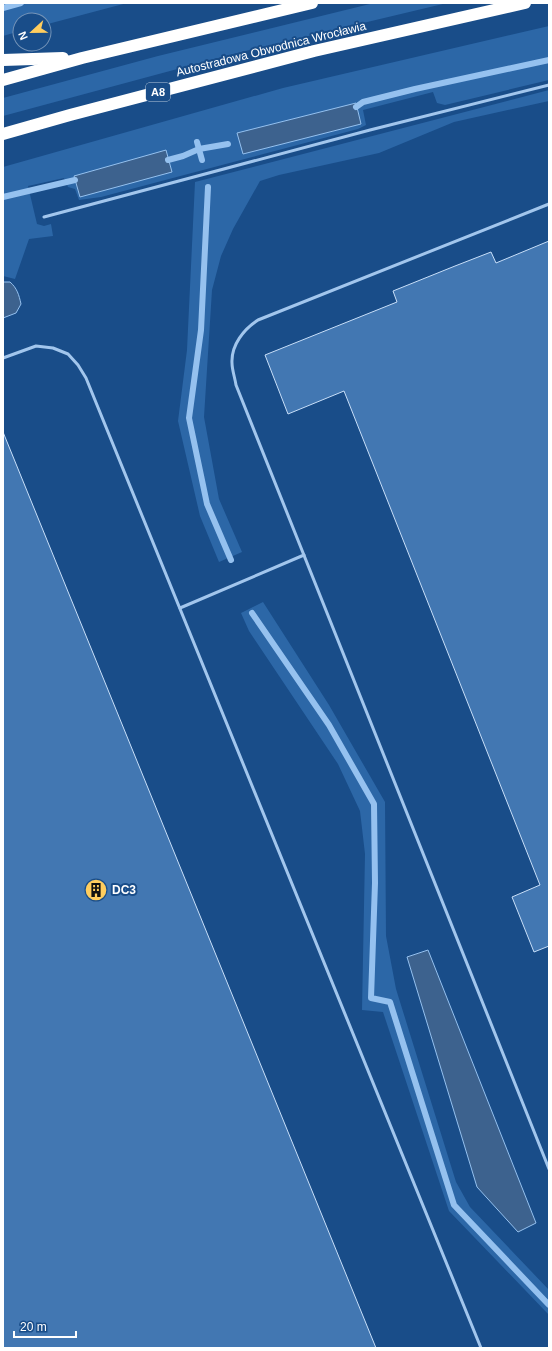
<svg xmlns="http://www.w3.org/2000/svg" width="552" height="1351" viewBox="0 0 552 1351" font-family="Arial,sans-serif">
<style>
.green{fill:#2c67a7}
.water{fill:#3d628e;stroke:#95c1ef}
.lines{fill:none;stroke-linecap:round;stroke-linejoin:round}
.stream{stroke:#95c1ef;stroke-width:6}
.building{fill:#4277b2;stroke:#c8dff9}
.lane{stroke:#a2c6ed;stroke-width:3}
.highway{stroke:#fff;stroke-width:12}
.labels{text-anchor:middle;stroke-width:4;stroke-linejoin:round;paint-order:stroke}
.shield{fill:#194d89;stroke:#bacadc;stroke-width:1}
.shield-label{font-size:11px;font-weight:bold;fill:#fff}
.street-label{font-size:12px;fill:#fff;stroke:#194d89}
.poi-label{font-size:12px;font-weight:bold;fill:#fff;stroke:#194d89;text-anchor:start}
</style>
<rect width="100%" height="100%" fill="#194d89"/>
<g class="green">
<polygon points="3,3 127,3 44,25 44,20 20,20 20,31 3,36"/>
<polygon points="374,3 447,3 233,54 3,116 3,98 158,56"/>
<polygon points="549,26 549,80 445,105 437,103 433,92 363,110 366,125 358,129 101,197 79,200 75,189 68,187 64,178 28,186 37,224 44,226 51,224 53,236 29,239 15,279 3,276 3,167 283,88"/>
<polygon points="549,90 549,101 454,122 379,153 279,175 260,181 233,229 221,256 212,290 204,417 219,499 242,552 219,562 200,516 178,421 187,350 195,182"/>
<polygon points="263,602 329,705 385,802 386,936 396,989 456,1182 470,1207 549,1290 549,1315 449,1211 383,1012 362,1010 365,854 360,811 338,764 249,631 241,613"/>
</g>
<g class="water">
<polygon points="356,103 361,124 243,154 237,133"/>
<polygon points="166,150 172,172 80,197 74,176"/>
<path d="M3,282H10C17,288 19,295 21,304L16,313L3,318Z"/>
<polygon points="428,950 536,1223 518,1232 477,1187 407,957"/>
</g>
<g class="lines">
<g class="stream">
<polyline points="3,8 21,3"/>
<polyline points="356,107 363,102 415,89 549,60"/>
<polyline points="197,142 202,160"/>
<polyline points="168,160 183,156 199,149 228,144"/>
<polyline points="208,187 201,330 189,418 207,504 231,560"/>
<polyline points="3,197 75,180"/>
<polyline points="252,613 329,725 374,804 375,883 371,998 390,1002 454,1205 549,1305"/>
</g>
</g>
<g class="building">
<polygon points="549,241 549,946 534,952 512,897 540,885 344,391 288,414 265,355 397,302 393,291 455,266 491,252 496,263"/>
<polygon points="3,432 376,1348 3,1348"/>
</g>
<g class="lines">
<g class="lane">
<path d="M549,204L258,320C244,329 231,345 232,363C232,370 235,378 236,385L549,1169"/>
<polyline points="44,217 370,130 549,85"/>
<polyline points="3,358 36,346 53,348 68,354 78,365 86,378 481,1348"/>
<polyline points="180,608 304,555"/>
</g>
<g class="highway">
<polyline points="3,60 63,58"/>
<polyline points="3,80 82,58 312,3"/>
<polyline points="3,134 70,115 314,51 525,3"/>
</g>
</g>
<defs>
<g id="building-disc" transform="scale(1.15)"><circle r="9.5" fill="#ffcd5e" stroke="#194d89"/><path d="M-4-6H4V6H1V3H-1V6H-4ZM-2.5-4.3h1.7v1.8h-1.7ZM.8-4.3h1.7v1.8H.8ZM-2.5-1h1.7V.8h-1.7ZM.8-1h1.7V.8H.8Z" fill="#111"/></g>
</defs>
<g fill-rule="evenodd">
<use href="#building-disc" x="96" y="890"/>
</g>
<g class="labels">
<rect class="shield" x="146" y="83" width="24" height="18" rx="3"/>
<g class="shield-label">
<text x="158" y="96">A8</text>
</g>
<g class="street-label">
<text transform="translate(271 49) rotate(-14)" y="4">Autostradowa Obwodnica Wrocławia</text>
</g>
<g class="poi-label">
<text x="112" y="894">DC3</text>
</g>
</g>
<rect width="552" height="1351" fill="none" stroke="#ffffff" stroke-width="8"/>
<g transform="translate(32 32) rotate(248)"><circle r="19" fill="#194d89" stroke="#7594b8"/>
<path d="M0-3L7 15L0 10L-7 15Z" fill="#ffcd5e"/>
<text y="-6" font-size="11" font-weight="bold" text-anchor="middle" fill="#ffffff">N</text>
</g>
<path d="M14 1331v6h62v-6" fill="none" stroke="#ffffff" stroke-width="2"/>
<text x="20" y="1331" font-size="12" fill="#ffffff" stroke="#194d89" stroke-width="3" paint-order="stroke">20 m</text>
</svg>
